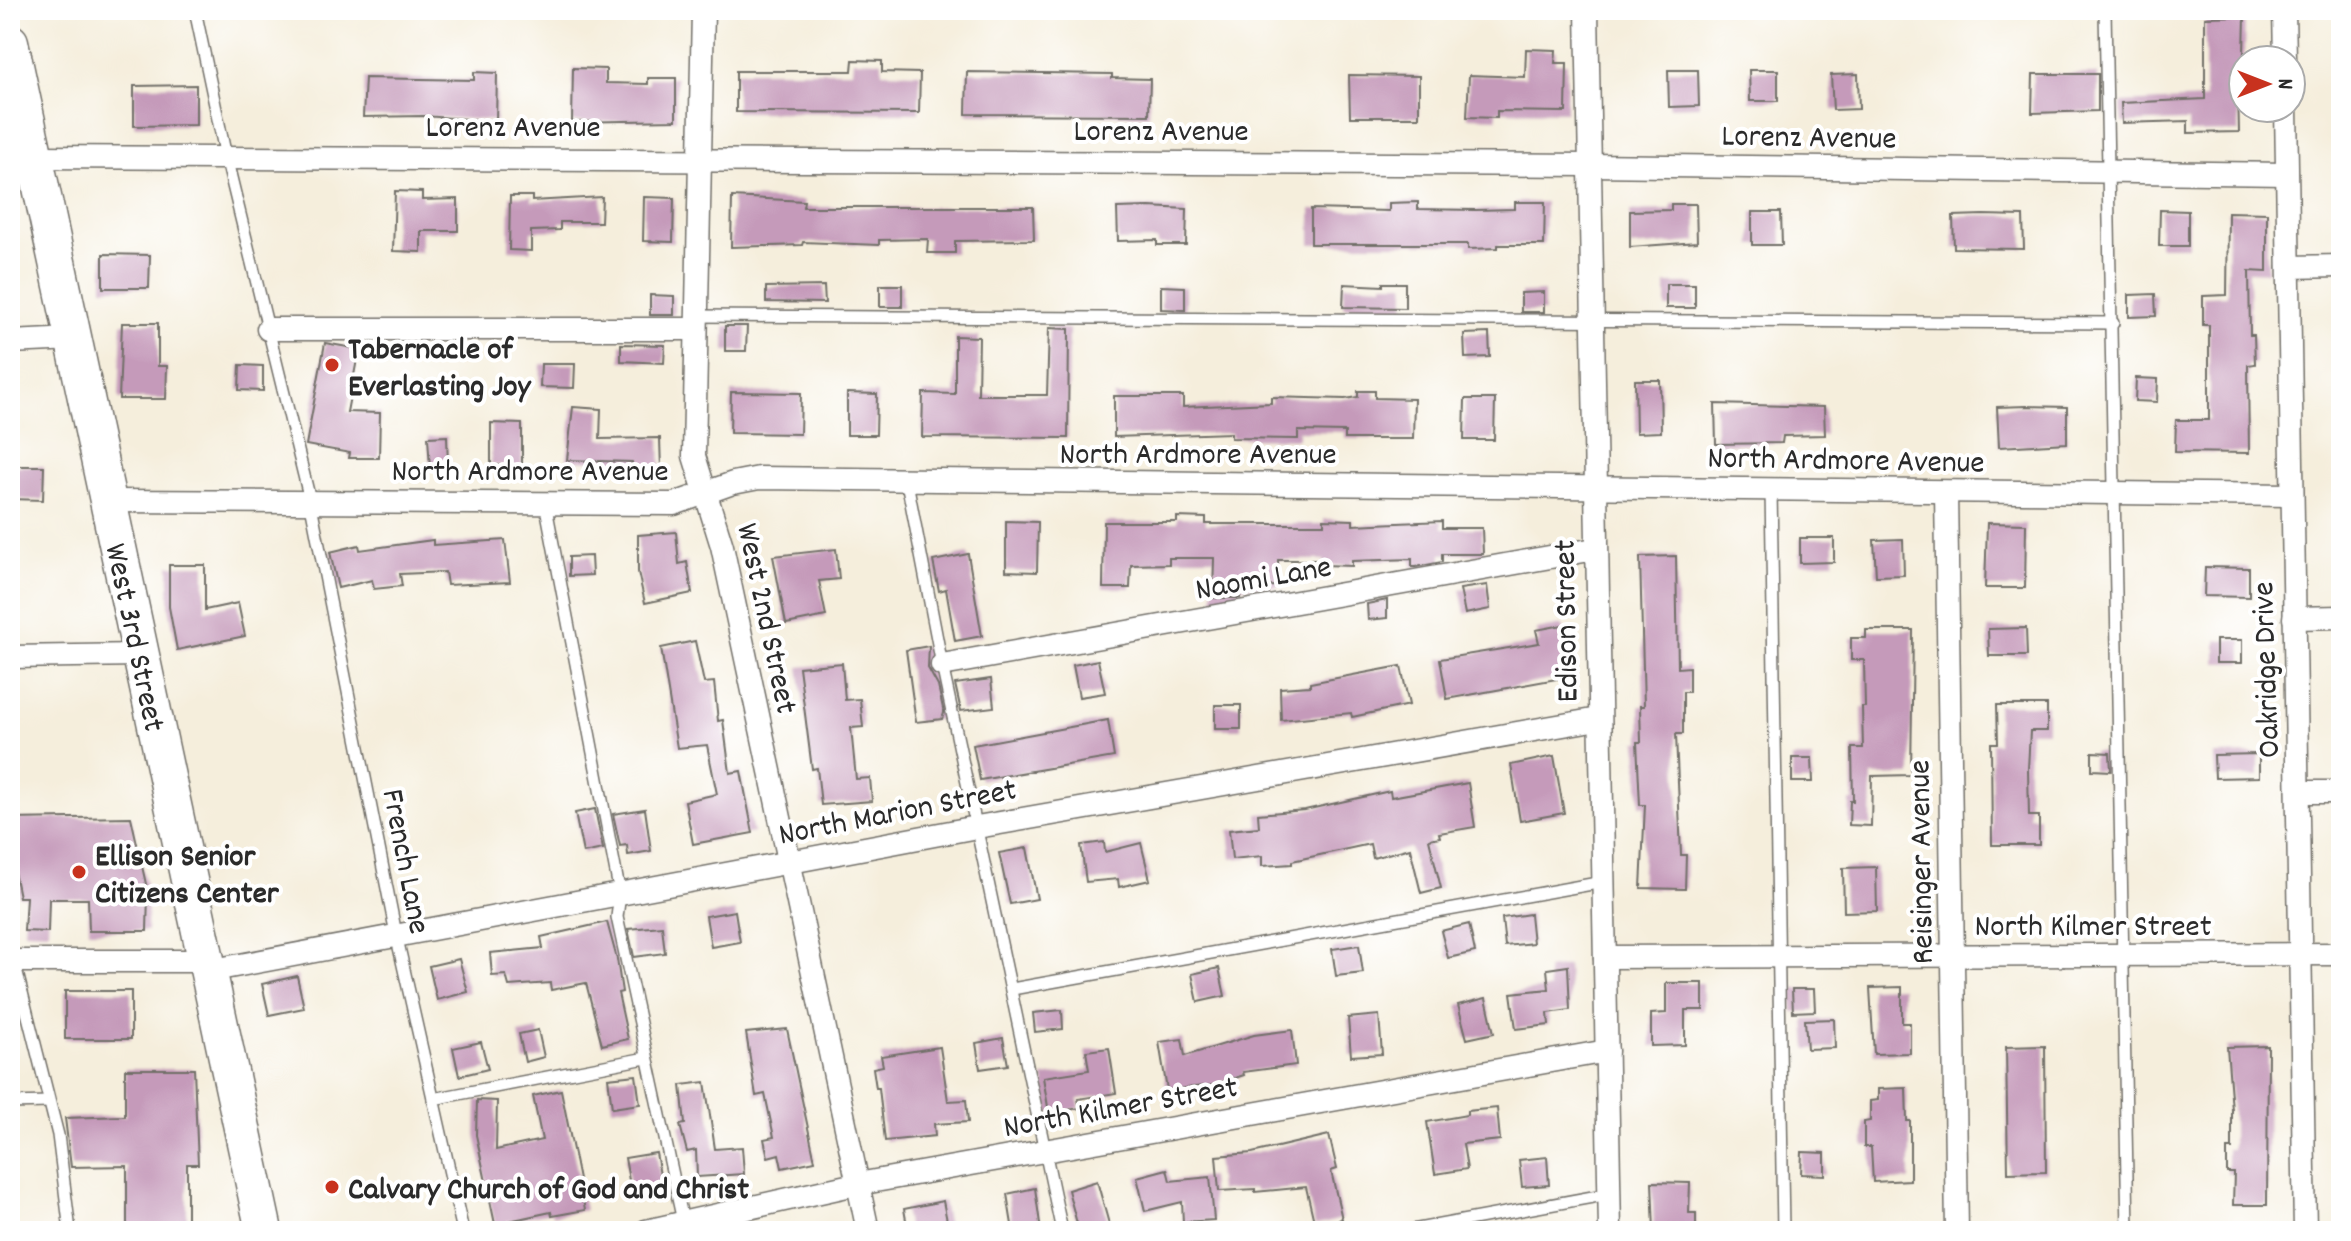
<svg xmlns="http://www.w3.org/2000/svg" width="2351" height="1241" viewBox="0 0 2351 1241" font-family="Dekko,sans-serif">
<style>
.building{fill:#c59aba}
.lines{fill:none;stroke-linecap:round;stroke-linejoin:round}
.service-casing{stroke:#726f69;stroke-width:14}
.minor-casing{stroke:#726f69;stroke-width:25}
.primary-casing{stroke:#726f69;stroke-width:39}
.service{stroke:#fff;stroke-width:11}
.minor{stroke:#fff;stroke-width:22}
.primary{stroke:#fff;stroke-width:36}
.poi-dot{fill:#c8321e;stroke:#fff;stroke-width:3}
.labels{text-anchor:middle;stroke-width:8;stroke-linejoin:round;paint-order:stroke}
.street-label{font-size:32px;fill:#2b2b2b;stroke:#fff}
.poi-label{font-size:32px;font-weight:bold;fill:#2b2b2b;stroke:#fff;text-anchor:start}
</style>
<rect width="100%" height="100%" fill="#fff"/>
<filter id="ink" filterUnits="userSpaceOnUse"><feTurbulence type="fractalNoise" baseFrequency=".0125" numOctaves="2"/><feDisplacementMap in="SourceGraphic" scale="16" xChannelSelector="R" yChannelSelector="G"/><feConvolveMatrix kernelMatrix="1 2 1 2 8 2 1 2 1" color-interpolation-filters="sRGB"/></filter>
<filter id="wash" filterUnits="userSpaceOnUse"><feTurbulence type="fractalNoise" baseFrequency=".006" numOctaves="4" result="noise"/><feDisplacementMap in="SourceGraphic" scale="32" xChannelSelector="R" yChannelSelector="G"/><feGaussianBlur stdDeviation="1.8" result="paint"/><feColorMatrix in="noise" values="0 0 0 0 0 0 0 0 0 0 0 0 0 0 0 0 0 1.4 0 .05"/><feComposite in="paint" operator="in"/></filter>
<g filter="url(#wash)">
<rect width="100%" height="100%" fill="#f5eedc"/>
<g id="blocks">
<g class="building">
<polygon points="2245,16 2243,88 2238,88 2239,132 2188,133 2188,121 2122,123 2121,103 2205,99 2205,17"/>
<polygon points="1526,49 1556,50 1555,63 1567,63 1566,112 1497,111 1497,118 1467,117 1469,75 1525,77"/>
<polygon points="853,60 882,61 882,72 920,73 919,113 736,112 736,71 852,71"/>
<polygon points="573,68 606,69 606,83 648,84 648,78 676,78 676,120 572,122"/>
<polygon points="1668,70 1698,70 1699,106 1669,107"/>
<polygon points="1749,70 1778,70 1778,101 1750,101"/>
<polygon points="474,72 497,73 496,121 423,116 363,117 365,78 474,80"/>
<polygon points="967,72 1112,74 1112,78 1150,79 1149,115 966,114"/>
<polygon points="1858,74 1859,109 1833,110 1831,75"/>
<polygon points="2033,74 2098,74 2098,111 2032,113"/>
<polygon points="1349,75 1419,76 1419,117 1350,117"/>
<polygon points="196,85 196,125 134,126 134,86"/>
<polygon points="395,191 422,192 422,200 458,199 458,231 421,231 421,252 393,251"/>
<polygon points="510,196 532,196 532,201 602,197 601,222 560,222 560,230 531,231 531,251 509,250"/>
<polygon points="644,197 674,198 673,242 643,241"/>
<polygon points="732,197 804,201 803,207 1033,207 1034,240 955,241 955,253 927,253 928,239 879,240 879,245 803,242 802,245 731,247"/>
<polygon points="1418,202 1418,209 1475,210 1515,209 1515,202 1545,202 1544,245 1498,245 1498,248 1468,249 1468,244 1311,244 1311,209 1389,211 1389,203"/>
<polygon points="1671,204 1696,204 1697,242 1630,247 1630,211 1671,210"/>
<polygon points="1149,207 1187,209 1186,245 1157,245 1157,240 1118,241 1117,208"/>
<polygon points="2160,210 2188,211 2188,246 2159,246"/>
<polygon points="1752,212 1781,212 1782,245 1752,245"/>
<polygon points="2228,212 2267,213 2267,272 2249,271 2250,335 2254,335 2255,364 2248,365 2249,453 2175,452 2176,420 2209,420 2209,325 2203,325 2203,296 2227,295"/>
<polygon points="1983,215 2023,216 2024,249 1954,248 1953,216"/>
<polygon points="103,254 150,255 149,288 103,288"/>
<polygon points="1383,283 1405,283 1405,308 1343,307 1344,284 1383,286"/>
<rect x="1666" y="284" width="29" height="24"/>
<rect x="880" y="285" width="22" height="22"/>
<polygon points="824,286 825,303 766,302 766,287"/>
<polygon points="1161,286 1185,287 1185,310 1161,309"/>
<polygon points="1544,292 1544,312 1521,312 1521,293"/>
<polygon points="2155,294 2156,316 2129,317 2129,295"/>
<polygon points="650,295 674,296 674,315 650,315"/>
<polygon points="122,323 158,323 158,366 167,366 166,399 119,399"/>
<polygon points="725,326 747,326 746,351 725,351"/>
<polygon points="1049,328 1069,329 1068,438 922,437 923,393 955,394 955,336 979,337 978,395 1047,395"/>
<polygon points="1489,333 1490,357 1465,358 1464,334"/>
<polygon points="325,343 359,349 347,412 380,413 379,458 349,458 350,453 306,445"/>
<polygon points="621,344 665,345 664,363 621,361"/>
<polygon points="541,364 575,364 574,388 540,387"/>
<polygon points="240,365 263,366 263,391 239,390"/>
<polygon points="2136,378 2158,379 2157,402 2135,401"/>
<polygon points="1635,380 1660,380 1661,432 1636,433"/>
<polygon points="1358,391 1375,391 1375,398 1414,399 1413,439 1345,439 1345,432 1298,431 1298,439 1231,438 1231,433 1114,437 1114,396 1183,396 1183,407 1271,403 1271,397 1345,399 1358,397"/>
<polygon points="731,392 801,393 800,434 730,433"/>
<polygon points="847,393 877,394 876,435 847,435"/>
<polygon points="1465,399 1495,399 1494,440 1464,440"/>
<polygon points="1715,404 1824,407 1825,435 1783,436 1782,443 1716,444"/>
<polygon points="2027,406 2067,407 2067,443 1999,447 1997,407"/>
<polygon points="573,407 601,409 600,439 660,438 661,470 632,471 632,462 567,460"/>
<polygon points="491,423 522,424 522,466 491,465"/>
<polygon points="447,436 448,467 430,468 428,437"/>
<polygon points="10,466 44,466 43,500 10,499"/>
<polygon points="1177,517 1206,518 1206,524 1324,524 1324,519 1353,520 1353,525 1442,521 1442,528 1482,528 1483,554 1442,554 1442,562 1416,567 1412,567 1412,559 1352,561 1352,566 1324,565 1324,560 1278,560 1278,586 1241,587 1240,598 1213,598 1214,558 1169,558 1169,564 1131,565 1130,588 1103,588 1104,522 1177,522"/>
<polygon points="1006,521 1038,522 1037,572 1006,571"/>
<polygon points="1987,523 2026,524 2025,588 1985,588"/>
<polygon points="676,532 679,564 687,562 692,593 645,603 638,572 638,535"/>
<polygon points="1800,538 1834,538 1834,562 1800,563"/>
<polygon points="1903,539 1904,575 1876,576 1874,540"/>
<polygon points="433,540 433,545 505,540 510,582 447,585 445,572 400,574 402,586 374,589 372,580 338,588 330,552 359,545 360,550"/>
<polygon points="836,549 839,579 819,581 826,616 786,624 773,556"/>
<polygon points="968,554 982,636 955,641 946,589 939,591 933,561"/>
<polygon points="591,556 592,575 569,576 569,557"/>
<polygon points="1676,556 1678,668 1689,667 1689,692 1683,692 1683,734 1676,734 1681,855 1686,855 1685,889 1641,888 1645,805 1640,805 1637,742 1641,742 1640,706 1644,706 1640,557"/>
<polygon points="169,565 205,565 205,610 238,603 245,636 177,650 169,607"/>
<polygon points="2205,567 2249,568 2249,597 2204,596"/>
<polygon points="1487,585 1490,609 1465,614 1460,589"/>
<polygon points="1387,600 1387,618 1368,620 1367,604"/>
<polygon points="1563,625 1573,676 1447,699 1440,659 1539,643 1536,630"/>
<polygon points="2026,628 2027,656 1989,656 1988,629"/>
<polygon points="1866,630 1913,630 1911,775 1872,776 1871,826 1849,825 1850,801 1853,801 1852,748 1863,748 1862,707 1865,707 1864,660 1851,660 1851,638 1866,638"/>
<rect x="2216" y="640" width="26" height="23"/>
<polygon points="695,641 704,683 714,682 718,721 723,720 730,773 741,771 753,833 693,844 685,801 717,794 707,745 677,748 661,648"/>
<polygon points="929,646 928,668 938,686 944,713 942,719 916,722 906,650"/>
<polygon points="1098,660 1105,693 1079,697 1073,665"/>
<polygon points="842,663 845,700 860,699 863,727 851,728 856,779 870,778 872,801 821,805 817,768 812,769 799,667"/>
<polygon points="1401,666 1409,705 1352,717 1351,713 1281,720 1280,688 1310,686 1310,683"/>
<polygon points="991,679 994,707 961,711 955,684"/>
<rect x="1215" y="705" width="26" height="24"/>
<polygon points="1997,705 2047,705 2047,731 2030,731 2028,769 2029,816 2039,816 2039,845 1992,845 1991,743 1998,743"/>
<polygon points="1108,720 1114,757 980,780 973,745"/>
<polygon points="2092,752 2110,753 2111,771 2092,770"/>
<polygon points="2259,754 2259,777 2215,778 2214,755"/>
<polygon points="1554,756 1564,813 1520,821 1511,765"/>
<polygon points="1792,758 1812,758 1813,782 1792,782"/>
<polygon points="1468,783 1475,827 1439,833 1440,837 1429,839 1441,888 1421,893 1410,848 1373,858 1370,844 1292,861 1292,864 1262,866 1262,856 1232,859 1229,830 1259,827 1258,814 1305,810 1390,791 1391,797"/>
<polygon points="595,809 603,849 583,853 575,813"/>
<polygon points="645,809 651,851 628,855 627,845 620,846 613,814"/>
<polygon points="131,817 148,893 147,931 89,931 88,899 49,899 48,932 24,931 26,897 19,897 10,852 10,819"/>
<polygon points="1104,842 1105,852 1141,843 1150,880 1119,887 1118,879 1086,882 1081,845"/>
<polygon points="1027,848 1037,899 1010,904 999,853"/>
<polygon points="1876,867 1877,911 1844,912 1843,868"/>
<polygon points="735,911 740,942 711,947 706,916"/>
<polygon points="1530,914 1533,943 1505,946 1502,918"/>
<polygon points="607,922 617,959 622,992 618,993 628,1039 602,1045 586,983 551,990 550,983 509,986 506,975 492,976 490,953 543,948 541,937"/>
<polygon points="1469,924 1475,952 1448,958 1441,931"/>
<polygon points="662,926 665,953 634,957 628,929"/>
<polygon points="1359,945 1363,973 1336,976 1332,949"/>
<polygon points="459,959 468,992 437,1000 429,966"/>
<polygon points="1568,966 1570,1010 1548,1013 1549,1025 1516,1029 1511,993 1549,989 1547,969"/>
<polygon points="1219,968 1225,996 1198,1002 1192,974"/>
<polygon points="297,976 304,1008 269,1015 262,984"/>
<polygon points="1666,983 1703,983 1703,1010 1685,1010 1685,1045 1651,1046 1651,1014 1666,1013"/>
<polygon points="1902,987 1902,1023 1910,1023 1910,1053 1874,1054 1870,988"/>
<polygon points="1792,989 1814,989 1815,1011 1793,1012"/>
<rect x="65" y="991" width="66" height="48"/>
<polygon points="1486,998 1494,1033 1467,1039 1458,1005"/>
<polygon points="1062,1010 1063,1029 1035,1032 1033,1013"/>
<polygon points="1379,1015 1382,1054 1351,1056 1348,1018"/>
<polygon points="1834,1019 1835,1048 1807,1049 1805,1020"/>
<polygon points="787,1029 815,1161 782,1168 779,1154 768,1157 764,1139 774,1137 765,1094 756,1096 746,1033"/>
<polygon points="538,1030 544,1057 525,1062 519,1034"/>
<polygon points="1292,1030 1296,1065 1243,1072 1244,1075 1213,1085 1167,1090 1159,1042 1182,1039 1185,1056 1254,1035"/>
<polygon points="1003,1038 1008,1065 980,1069 976,1043"/>
<polygon points="481,1042 488,1069 459,1076 453,1048"/>
<polygon points="2045,1046 2046,1172 2008,1173 2006,1047"/>
<polygon points="2268,1046 2267,1205 2233,1205 2234,1173 2227,1173 2227,1149 2232,1149 2232,1110 2227,1047"/>
<polygon points="940,1047 948,1101 966,1100 968,1122 934,1124 935,1136 885,1141 879,1088 876,1088 873,1068 883,1066 881,1056"/>
<polygon points="1109,1048 1116,1093 1078,1099 1080,1108 1049,1113 1043,1077 1089,1070 1086,1051"/>
<polygon points="125,1069 194,1069 198,1164 187,1164 187,1231 127,1231 127,1166 71,1167 65,1118 125,1116"/>
<polygon points="636,1075 640,1104 612,1108 608,1078"/>
<polygon points="705,1082 715,1149 742,1147 744,1174 697,1177 696,1150 687,1152 680,1125 685,1124 681,1085"/>
<polygon points="1906,1088 1907,1121 1910,1121 1910,1180 1873,1182 1871,1147 1864,1147 1864,1122 1870,1121 1870,1101 1878,1100 1878,1089"/>
<polygon points="561,1090 585,1210 552,1216 551,1212 495,1224 476,1135 477,1100 497,1101 496,1150 542,1140 533,1096"/>
<polygon points="1497,1108 1500,1140 1463,1144 1467,1169 1435,1174 1427,1122 1467,1115 1467,1111"/>
<polygon points="1329,1135 1337,1169 1331,1171 1342,1219 1315,1226 1306,1187 1255,1192 1255,1189 1219,1191 1216,1156 1252,1153"/>
<polygon points="1802,1152 1825,1153 1825,1175 1801,1174"/>
<polygon points="656,1153 663,1192 632,1197 625,1158"/>
<polygon points="1547,1157 1549,1185 1522,1187 1519,1160"/>
<polygon points="1167,1169 1170,1181 1210,1177 1214,1220 1183,1222 1182,1202 1145,1211 1137,1177"/>
<polygon points="1097,1181 1111,1231 1079,1231 1068,1190"/>
<polygon points="1652,1182 1690,1183 1689,1213 1696,1213 1696,1231 1654,1231"/>
<polygon points="1035,1188 1041,1231 1013,1231 1007,1194"/>
<polygon points="943,1201 949,1231 908,1231 904,1209"/>
</g>
</g>
</g>
<g filter="url(#ink)">
<use href="#blocks" fill-opacity="0" stroke="#726f69" stroke-width="2"/>
<g class="lines">
<g class="service-casing">
<g id="service">
<polyline points="195,10 226,157 310,500 396,934 463,1231"/>
<polyline points="2105,10 2128,1231"/>
<polyline points="696,316 2113,323"/>
<polyline points="907,482 942,665 1062,1231"/>
<polyline points="1771,490 1783,1231"/>
<polyline points="545,502 620,894 617,917 684,1226"/>
<polyline points="10,945 58,1135 70,1231"/>
<polyline points="1012,989 1603,882"/>
<polyline points="433,1099 646,1058"/>
<polyline points="10,1103 49,1102"/>
<polyline points="1407,1231 1609,1194"/>
</g>
</g>
<g class="minor-casing">
<g id="minor">
<polyline points="703,10 694,456 722,546 868,1231"/>
<polyline points="1587,10 1610,1231"/>
<polyline points="2284,10 2285,60"/>
<polyline points="2286,108 2305,1231"/>
<polyline points="34,157 1589,165 2287,174"/>
<polyline points="2289,267 2341,266"/>
<polyline points="268,329 696,329"/>
<polyline points="10,342 74,339"/>
<polyline points="1946,492 1957,1231"/>
<polyline points="108,501 674,504 733,483 759,478 2292,495"/>
<polyline points="2294,618 2341,617"/>
<polyline points="10,657 140,655"/>
<polyline points="942,665 1595,549"/>
<polyline points="2299,792 2341,792"/>
<polyline points="1605,957 2341,954"/>
<polyline points="13,961 206,961"/>
<polyline points="208,971 977,827 1598,719"/>
<polyline points="646,1231 847,1186 1607,1051"/>
</g>
</g>
<g class="primary-casing">
<polyline id="primary" points="10,42 264,1231"/>
</g>
<use href="#service" class="service"/>
<use href="#minor" class="minor"/>
<use href="#primary" class="primary"/>
</g>
</g>
<g class="poi-dot">
<circle cx="332" cy="365" r="8"/>
<circle cx="79" cy="872" r="8"/>
<circle cx="332" cy="1187" r="8"/>
</g>
<g class="labels">
<g class="street-label">
<text x="513" y="136">Lorenz Avenue</text>
<text x="1161" y="140">Lorenz Avenue</text>
<text transform="translate(1809 135) rotate(1)" y="11">Lorenz Avenue</text>
<text x="1198" y="463">North Ardmore Avenue</text>
<text transform="translate(1846 458) rotate(1)" y="11">North Ardmore Avenue</text>
<text x="530" y="480">North Ardmore Avenue</text>
<text transform="translate(1263 576) rotate(-10)" y="11">Naomi Lane</text>
<text transform="translate(769 618) rotate(78)" y="11">West 2nd Street</text>
<text transform="translate(1564 621) rotate(-91)" y="11">Edison Street</text>
<text transform="translate(137 637) rotate(78)" y="11">West 3rd Street</text>
<text transform="translate(2264 670) rotate(-92)" y="11">Oakridge Drive</text>
<text transform="translate(897 810) rotate(-11)" y="11">North Marion Street</text>
<text transform="translate(408 861) rotate(79)" y="11">French Lane</text>
<text transform="translate(1919 862) rotate(-91)" y="11">Reisinger Avenue</text>
<text x="2093" y="935">North Kilmer Street</text>
<text transform="translate(1120 1105) rotate(-10)" y="11">North Kilmer Street</text>
</g>
<g class="poi-label">
<text x="348" y="358">Tabernacle of<tspan x="348" dy="37">Everlasting Joy</tspan></text>
<text x="95" y="865">Ellison Senior<tspan x="95" dy="37">Citizens Center</tspan></text>
<text x="348" y="1198">Calvary Church of God and Christ</text>
</g>
</g>
<rect width="2351" height="1241" fill="none" stroke="#fff" stroke-width="40"/>
<g transform="translate(2267 84) rotate(90)"><circle r="38" fill="#ffffff" stroke="#aaaaaa" stroke-width="2"/>
<path d="M0-6L14 30L0 20L-14 30Z" fill="#c8321e"/>
<text y="-12" font-size="22" font-weight="bold" text-anchor="middle" fill="#2b2b2b">N</text>
</g>
</svg>
